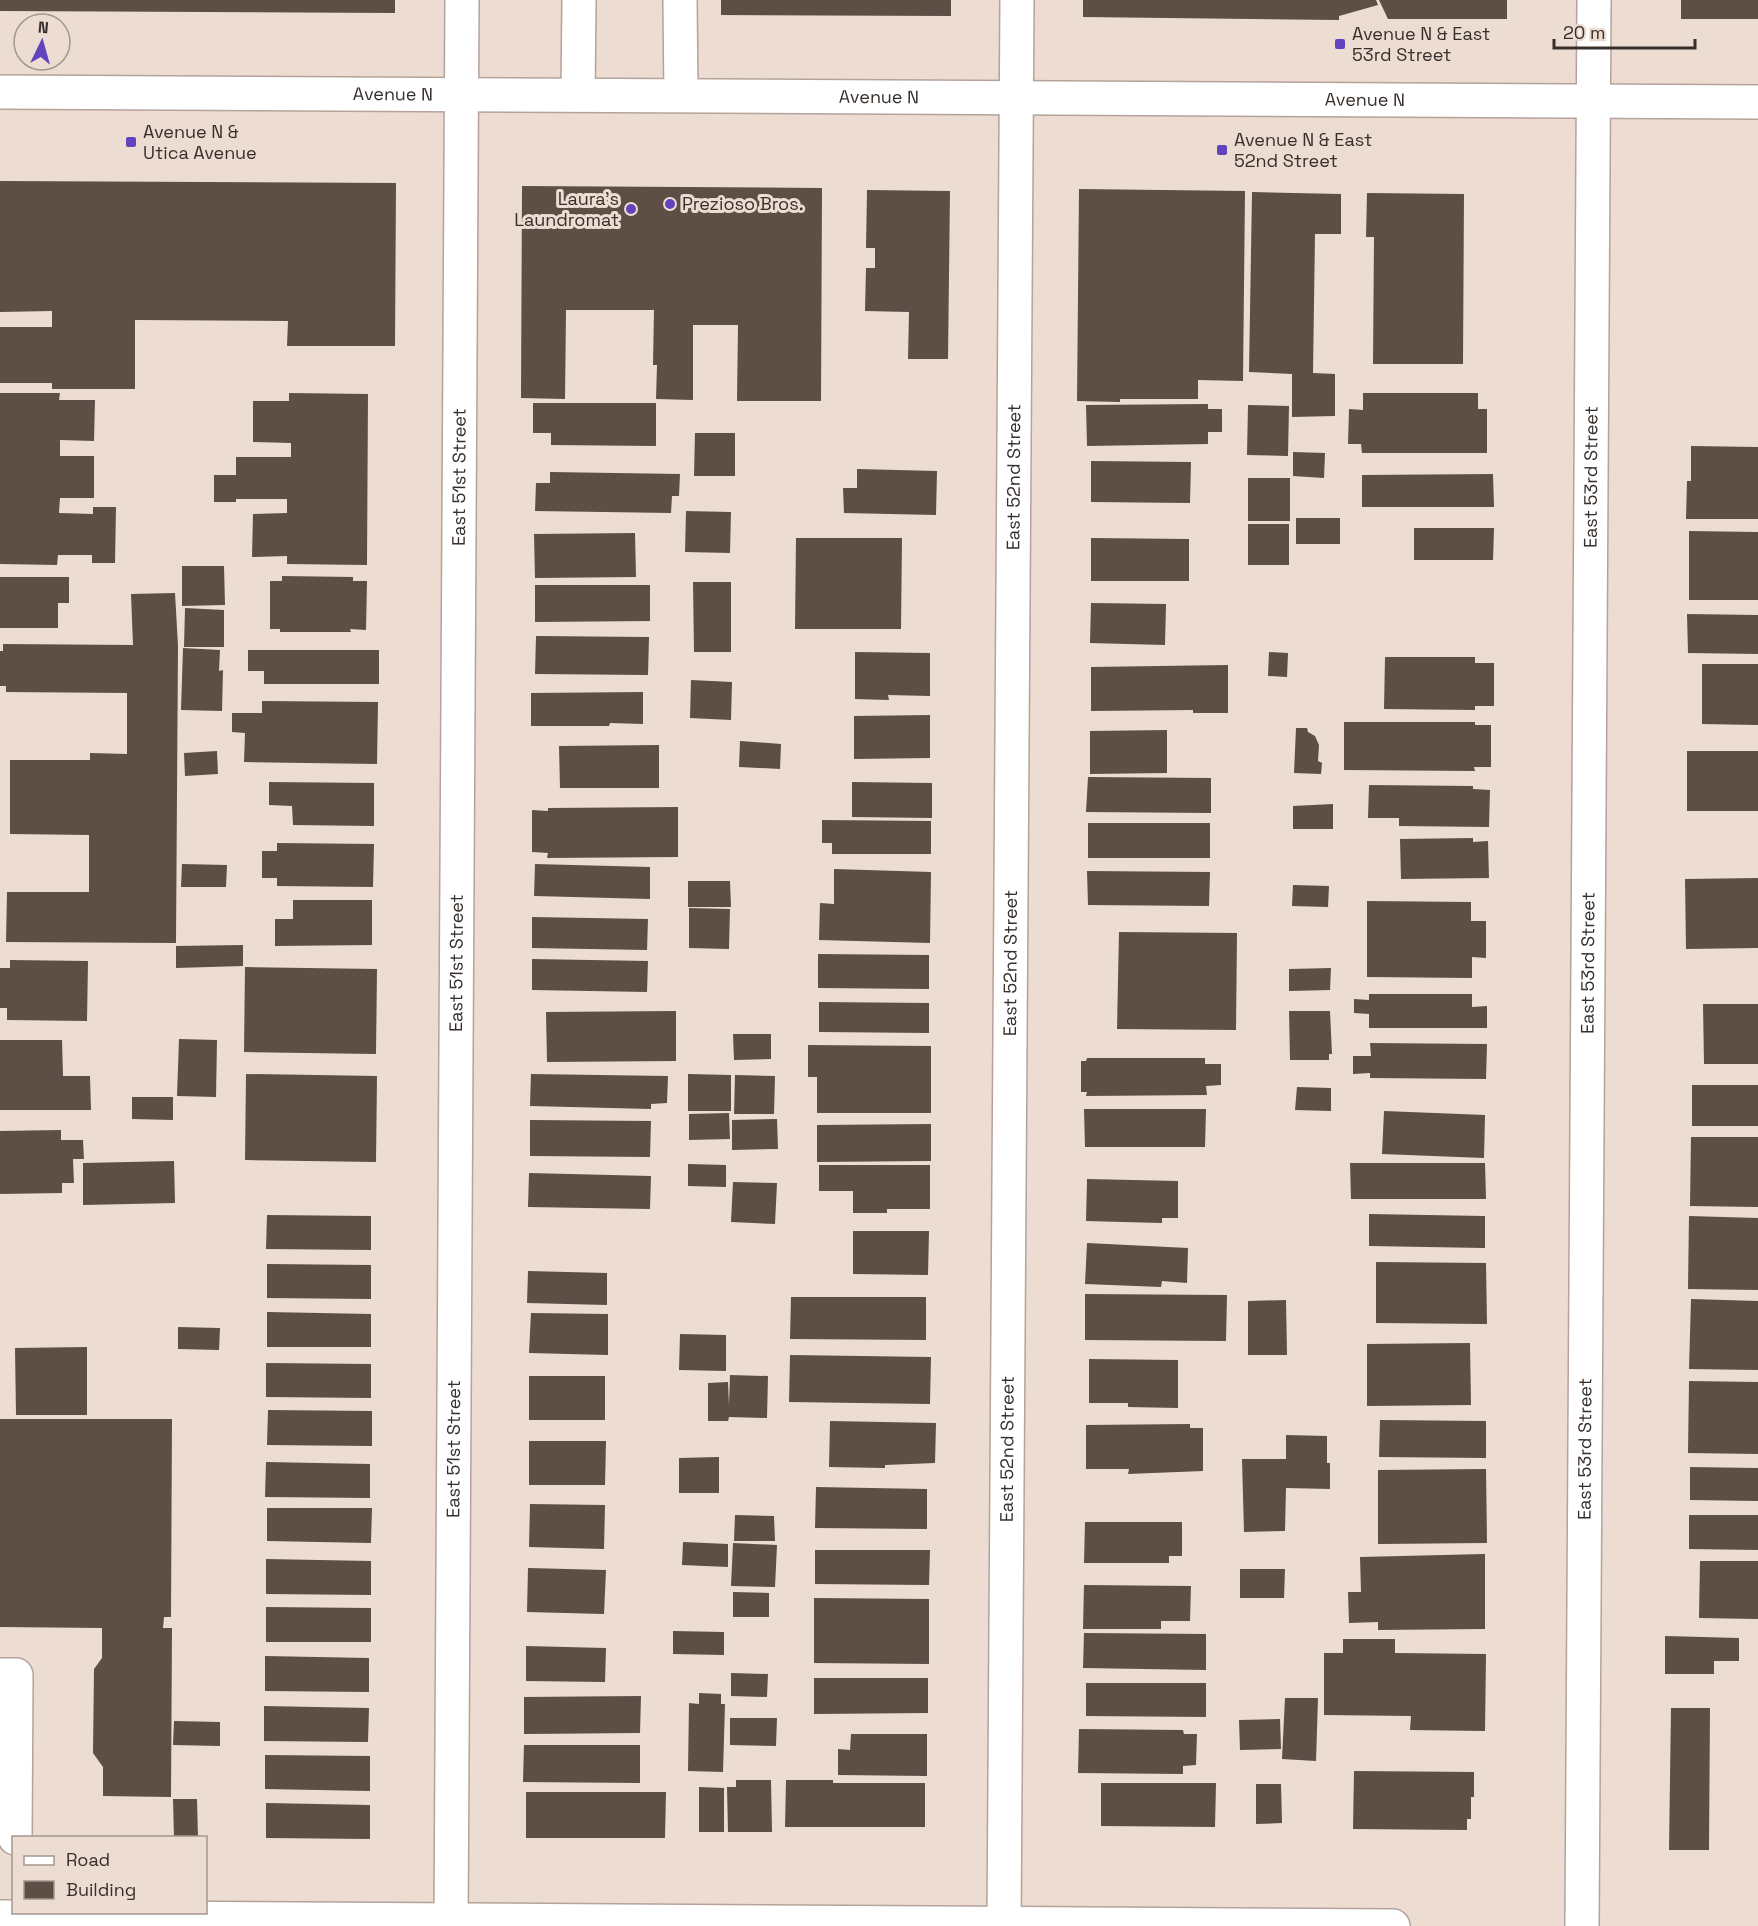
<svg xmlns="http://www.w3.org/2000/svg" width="1758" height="1926" viewBox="0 0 1758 1926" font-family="'Space Grotesk',sans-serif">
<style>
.building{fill:#5d4e46}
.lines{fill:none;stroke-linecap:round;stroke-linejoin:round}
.minor-casing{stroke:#b4a39a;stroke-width:36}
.minor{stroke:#fff;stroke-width:33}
.poi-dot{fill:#6144bd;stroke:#eddcd1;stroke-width:2}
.labels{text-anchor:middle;stroke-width:6;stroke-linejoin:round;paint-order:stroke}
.poi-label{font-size:18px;fill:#362f2b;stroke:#eddcd1;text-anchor:start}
.street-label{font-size:18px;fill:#362f2b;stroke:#eddcd1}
</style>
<rect width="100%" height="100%" fill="#eddcd1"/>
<g class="building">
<polygon points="0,0 395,0 395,13 0,11"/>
<polygon points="721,0 951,0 951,16 721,15"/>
<polygon points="1083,0 1376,0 1378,5 1339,16 1339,20 1083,17"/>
<polygon points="1379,0 1507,0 1507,19 1388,19"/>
<rect x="1681" y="0" width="77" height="19"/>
<polygon points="0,181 396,183 395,346 287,346 288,321 135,320 135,389 52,389 52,383 0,383 0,327 52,327 52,311 0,312"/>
<polygon points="522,186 822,188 821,401 737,401 738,325 693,325 693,400 656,399 657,365 653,365 654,310 566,310 565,399 521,398"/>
<polygon points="1079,189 1245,191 1243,381 1198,380 1198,399 1120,399 1120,402 1077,401"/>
<polygon points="867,190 950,191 948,359 908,359 909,312 865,311 866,268 875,268 875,248 866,248"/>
<polygon points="1252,192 1341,194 1341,234 1315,234 1313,373 1335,374 1335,416 1292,417 1292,374 1249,372"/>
<polygon points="1367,193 1464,194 1463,364 1373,364 1374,237 1366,237"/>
<polygon points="0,393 60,393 59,400 95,400 94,441 60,440 60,456 94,456 94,498 60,498 59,513 93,514 93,507 116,507 115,563 92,563 92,555 58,555 57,565 0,564"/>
<polygon points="289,393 368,394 367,565 287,564 287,556 252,557 253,514 287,513 287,499 236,499 236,502 214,502 214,475 236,475 236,457 291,457 291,443 253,442 253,401 289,401"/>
<polygon points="1363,393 1478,393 1478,409 1487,409 1487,453 1362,453 1361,444 1348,444 1349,409 1363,410"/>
<polygon points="533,403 656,403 656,446 551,445 551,433 533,433"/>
<polygon points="1208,404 1208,409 1222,409 1222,432 1208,432 1208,444 1087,446 1086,405"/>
<polygon points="1248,405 1289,406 1288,456 1247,455"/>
<polygon points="695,433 735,433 735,476 694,476"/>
<polygon points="1691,446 1758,447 1758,519 1686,519 1687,481 1691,481"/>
<polygon points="1293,452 1325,453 1324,478 1293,476"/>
<polygon points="1091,461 1191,462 1190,503 1091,502"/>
<polygon points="857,469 937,471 936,515 844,513 843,488 857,488"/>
<polygon points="550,472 680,474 679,496 672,496 671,513 535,511 536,483 550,483"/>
<polygon points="1493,474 1494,507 1362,507 1362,475"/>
<rect x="1248" y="478" width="42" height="43"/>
<polygon points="686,511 731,512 730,553 685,552"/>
<rect x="1296" y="518" width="44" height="26"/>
<rect x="1248" y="524" width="41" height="41"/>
<polygon points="1414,528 1494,528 1493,560 1414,560"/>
<polygon points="1689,531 1758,532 1758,600 1689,600"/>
<polygon points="635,533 636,577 535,578 534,534"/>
<polygon points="796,538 902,538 901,629 795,629"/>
<polygon points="1091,538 1189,539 1189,581 1091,581"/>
<polygon points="182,566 224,566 225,605 182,606"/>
<polygon points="282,576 353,577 353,581 367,581 366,630 350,629 351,632 280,632 280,629 270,629 270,581 282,581"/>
<polygon points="0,577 69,577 69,603 58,603 58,628 0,628"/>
<polygon points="693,582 731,582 731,652 694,652"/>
<polygon points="535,585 650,585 650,621 535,622"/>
<polygon points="175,593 178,646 176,943 6,942 7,892 89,892 89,835 10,834 10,760 90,760 90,753 127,754 127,693 6,692 6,686 0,686 0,651 3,651 3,644 133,645 131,594"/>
<polygon points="1091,603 1166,604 1165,645 1090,643"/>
<polygon points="185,608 224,610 224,647 184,647"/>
<polygon points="1687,614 1758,615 1758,654 1688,653"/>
<polygon points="536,636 649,637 648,675 535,674"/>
<polygon points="183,648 220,650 219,671 223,670 222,711 181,710"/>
<polygon points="248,650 379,650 379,684 264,684 264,671 248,671"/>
<polygon points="855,652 930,653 930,696 888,695 889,700 855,699"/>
<polygon points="1269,652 1288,653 1287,677 1268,676"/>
<polygon points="1385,657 1475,657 1475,663 1494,663 1494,706 1475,706 1475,710 1384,709"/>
<polygon points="1702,664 1758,664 1758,725 1702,724"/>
<polygon points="1228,665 1228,713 1193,713 1193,710 1091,711 1091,667"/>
<polygon points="691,680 732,682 731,720 690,718"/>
<polygon points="643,692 643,724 610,723 609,726 531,726 531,693"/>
<polygon points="262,701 378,702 377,764 244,762 245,733 232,732 232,713 262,713"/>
<polygon points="930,715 930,758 854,759 854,716"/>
<polygon points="1344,722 1475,722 1475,725 1491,725 1491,767 1474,767 1475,771 1344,770"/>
<polygon points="1296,728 1307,728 1308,732 1315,736 1319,745 1318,761 1322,763 1321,774 1294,773"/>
<polygon points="1167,730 1167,773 1090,774 1090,731"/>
<polygon points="740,741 781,744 780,769 739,767"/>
<polygon points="659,745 659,788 560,788 559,746"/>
<polygon points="217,751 218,774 185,776 184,753"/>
<rect x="1687" y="751" width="71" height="60"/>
<polygon points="1088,777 1211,778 1211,813 1086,812"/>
<polygon points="269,782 374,783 374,826 293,825 292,806 269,805"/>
<polygon points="852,782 932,783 932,818 852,817"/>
<polygon points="1369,785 1473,786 1473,789 1490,790 1489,827 1399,826 1399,818 1368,818"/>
<polygon points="1333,804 1333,829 1293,829 1293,806"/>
<polygon points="678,807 678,857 547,858 548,853 532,852 532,810 548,811 548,808"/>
<polygon points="822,820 931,821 931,854 832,854 832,843 822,843"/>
<rect x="1088" y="823" width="122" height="35"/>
<polygon points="1473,838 1473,842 1488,841 1489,878 1401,879 1400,839"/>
<polygon points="277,843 374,844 373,887 277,886 277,878 262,878 262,851 277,851"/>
<polygon points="182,864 227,865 226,887 181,887"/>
<polygon points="535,864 650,867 650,899 534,896"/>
<polygon points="834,869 931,872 930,943 819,940 820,903 834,904"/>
<polygon points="1087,871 1210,872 1209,906 1088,905"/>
<polygon points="1758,878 1758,948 1686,949 1685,879"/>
<polygon points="688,881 730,881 731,907 688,907"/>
<polygon points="1293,885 1329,886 1328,907 1292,906"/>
<polygon points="293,900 372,900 372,945 275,946 275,919 293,919"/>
<polygon points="1367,901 1471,902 1471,921 1486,921 1486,958 1472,957 1472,978 1367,977"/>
<polygon points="689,908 730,909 729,949 689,948"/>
<polygon points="532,917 648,919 647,950 532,948"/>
<polygon points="1119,932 1237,933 1236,1030 1117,1029"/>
<polygon points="243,945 243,966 176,968 176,946"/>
<polygon points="818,954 929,955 929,989 818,988"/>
<polygon points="532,959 648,961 647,992 532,990"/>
<polygon points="10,960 88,961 87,1021 7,1020 7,1008 0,1008 0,968 10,968"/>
<polygon points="245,967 377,969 376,1054 244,1052"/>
<polygon points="1331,968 1330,990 1289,991 1289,969"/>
<polygon points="1369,994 1472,994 1472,1007 1487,1006 1487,1028 1369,1028 1369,1014 1354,1013 1354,999 1369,1000"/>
<polygon points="819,1002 929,1003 929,1033 819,1032"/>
<polygon points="1703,1004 1758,1004 1758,1064 1704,1064"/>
<polygon points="676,1011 676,1061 547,1062 546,1012"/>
<polygon points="1289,1011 1330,1011 1332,1054 1329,1054 1329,1060 1290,1060"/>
<polygon points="733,1034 771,1034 771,1059 734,1060"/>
<polygon points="179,1039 217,1040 216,1097 177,1096"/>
<polygon points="0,1040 62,1040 63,1076 90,1076 91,1110 0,1110"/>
<polygon points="1370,1043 1487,1044 1486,1079 1370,1078 1370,1073 1353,1074 1353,1056 1371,1056"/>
<polygon points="808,1045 931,1046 931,1113 817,1113 817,1077 808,1077"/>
<polygon points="1087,1058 1205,1058 1205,1064 1221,1064 1221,1085 1206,1086 1207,1095 1086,1096 1087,1092 1081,1092 1081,1061 1086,1061"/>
<polygon points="246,1074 377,1076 376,1162 245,1160"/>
<polygon points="531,1074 668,1076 667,1103 651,1104 651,1109 530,1106"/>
<polygon points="688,1074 731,1075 731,1111 688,1111"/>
<polygon points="735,1075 775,1076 774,1114 734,1114"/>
<rect x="1692" y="1085" width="66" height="41"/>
<polygon points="1297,1087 1331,1088 1331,1111 1295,1110"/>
<polygon points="132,1097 173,1097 173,1120 132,1119"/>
<polygon points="1084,1109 1206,1109 1205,1147 1085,1147"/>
<polygon points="1384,1111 1485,1115 1484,1158 1382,1154"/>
<polygon points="729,1113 730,1139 689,1140 689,1114"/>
<polygon points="777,1119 778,1149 732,1150 732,1120"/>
<polygon points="530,1120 651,1121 650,1157 530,1156"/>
<polygon points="931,1124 931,1161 817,1162 817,1125"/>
<polygon points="61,1130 61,1140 83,1140 84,1159 73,1159 74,1183 62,1183 62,1193 0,1194 0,1131"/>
<polygon points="1691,1137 1758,1137 1758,1207 1690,1206"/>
<polygon points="174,1161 175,1203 83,1205 83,1163"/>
<polygon points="1350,1163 1485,1163 1486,1199 1351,1199"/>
<polygon points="688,1164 726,1165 726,1187 688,1186"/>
<polygon points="819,1165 930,1165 930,1209 887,1209 887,1213 853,1213 853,1191 819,1191"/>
<polygon points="529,1173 651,1176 650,1209 528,1207"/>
<polygon points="1087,1179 1178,1181 1178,1218 1162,1218 1162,1223 1086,1221"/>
<polygon points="733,1182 777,1183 775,1224 731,1222"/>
<polygon points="1369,1214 1485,1216 1485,1248 1369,1246"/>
<polygon points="267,1215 371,1216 371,1250 266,1249"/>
<polygon points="1689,1216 1758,1218 1758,1290 1688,1289"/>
<polygon points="853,1231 929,1231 928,1275 853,1274"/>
<polygon points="1087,1243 1188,1248 1187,1283 1162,1281 1161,1287 1085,1284"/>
<polygon points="1376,1262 1486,1263 1487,1324 1376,1323"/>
<polygon points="267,1264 371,1265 371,1299 267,1298"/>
<polygon points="528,1271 607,1273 607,1305 527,1303"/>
<polygon points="1085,1294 1227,1295 1226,1341 1085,1340"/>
<polygon points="791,1297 926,1297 926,1340 790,1339"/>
<polygon points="1691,1299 1758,1301 1758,1370 1689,1369"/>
<polygon points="1286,1300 1287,1355 1248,1355 1248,1301"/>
<polygon points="267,1312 371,1314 371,1347 267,1347"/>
<polygon points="531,1313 608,1314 608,1355 529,1353"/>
<polygon points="178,1327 220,1328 219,1350 178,1349"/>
<polygon points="680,1334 726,1335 726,1371 679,1370"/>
<polygon points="1470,1343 1471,1405 1367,1406 1367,1344"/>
<polygon points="87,1347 87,1415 16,1415 15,1348"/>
<polygon points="790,1355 931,1357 930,1404 789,1402"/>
<polygon points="1089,1359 1178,1360 1178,1408 1128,1407 1128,1403 1089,1403"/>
<polygon points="266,1363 371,1364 371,1398 266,1397"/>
<polygon points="730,1375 768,1376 767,1418 729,1417 728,1421 708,1421 708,1383 728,1382 729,1405"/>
<rect x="529" y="1376" width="76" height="44"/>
<polygon points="1689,1381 1758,1382 1758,1454 1688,1453"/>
<polygon points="268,1410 372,1411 372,1446 267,1445"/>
<polygon points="0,1419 172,1419 171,1617 164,1617 163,1628 172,1628 171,1797 103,1796 103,1767 93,1753 94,1669 102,1658 102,1628 0,1627"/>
<polygon points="1380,1420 1486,1421 1486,1458 1379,1457"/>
<polygon points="830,1421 936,1423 935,1463 885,1465 885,1468 829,1467"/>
<polygon points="1190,1424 1190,1428 1203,1428 1203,1471 1128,1474 1129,1469 1086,1469 1086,1425"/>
<polygon points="1286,1435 1327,1436 1327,1463 1330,1463 1330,1489 1286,1488 1285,1531 1244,1532 1242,1459 1286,1459"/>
<polygon points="529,1441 606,1441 605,1485 529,1485"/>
<polygon points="719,1457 719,1493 679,1493 679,1458"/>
<polygon points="266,1462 370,1464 370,1498 265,1497"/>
<polygon points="1690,1467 1758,1468 1758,1501 1690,1500"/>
<polygon points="1486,1469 1487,1543 1378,1544 1378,1470"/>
<polygon points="816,1487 927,1489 927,1529 815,1528"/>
<polygon points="530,1504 605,1505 604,1549 529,1547"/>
<polygon points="267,1508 372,1508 371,1543 267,1541"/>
<polygon points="735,1515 774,1516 775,1541 734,1541"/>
<polygon points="1689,1515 1758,1515 1758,1550 1689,1549"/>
<polygon points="1085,1522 1182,1522 1182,1556 1169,1556 1169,1563 1084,1563"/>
<polygon points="683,1542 728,1544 728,1567 682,1565"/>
<polygon points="733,1543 777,1545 775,1587 731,1586"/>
<polygon points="815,1550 930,1550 929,1585 815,1584"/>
<polygon points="1485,1554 1485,1629 1378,1630 1378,1622 1349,1623 1348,1592 1361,1592 1360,1557"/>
<polygon points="266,1559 371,1561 371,1595 266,1594"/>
<polygon points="1700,1561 1758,1561 1758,1619 1699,1618"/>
<polygon points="528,1568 606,1570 604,1614 527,1612"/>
<polygon points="1240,1569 1285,1569 1284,1598 1240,1598"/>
<polygon points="1084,1585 1191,1586 1190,1621 1161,1621 1161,1629 1083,1629"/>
<polygon points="733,1592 769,1593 769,1617 733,1617"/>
<polygon points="814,1598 929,1599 929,1664 814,1663"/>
<polygon points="266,1607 371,1608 371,1642 266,1642"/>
<polygon points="673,1631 724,1632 724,1655 673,1654"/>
<polygon points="1084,1633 1206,1634 1206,1670 1083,1668"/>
<polygon points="1665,1636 1739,1638 1739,1661 1714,1661 1714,1674 1665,1674"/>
<polygon points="1343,1639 1395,1639 1395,1653 1486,1654 1485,1731 1410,1730 1411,1716 1324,1715 1324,1653 1343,1653"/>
<polygon points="526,1646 606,1648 605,1682 526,1681"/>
<polygon points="265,1656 369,1658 369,1692 265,1691"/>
<polygon points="731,1673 768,1674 767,1697 731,1696"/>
<polygon points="814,1678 928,1678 928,1713 814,1714"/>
<polygon points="1086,1683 1206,1683 1206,1717 1086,1716"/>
<polygon points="699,1693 721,1694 721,1704 725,1704 723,1772 688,1771 689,1703 699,1704"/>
<polygon points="641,1696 640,1733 524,1734 524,1697"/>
<polygon points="1285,1698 1318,1698 1316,1761 1282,1759"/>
<polygon points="264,1706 369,1708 368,1742 264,1741"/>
<polygon points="1671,1708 1710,1708 1709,1850 1669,1850"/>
<polygon points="730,1718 777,1718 776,1746 730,1745"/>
<polygon points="1280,1719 1281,1749 1240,1750 1239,1720"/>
<polygon points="174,1721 220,1722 220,1746 173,1745"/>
<polygon points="1079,1729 1183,1730 1184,1734 1197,1734 1196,1765 1183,1766 1183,1774 1078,1773"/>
<polygon points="851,1734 927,1734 927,1776 838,1775 838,1749 850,1750"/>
<polygon points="524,1745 640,1745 640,1783 523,1782"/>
<polygon points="265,1755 370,1756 370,1791 265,1789"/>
<polygon points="1354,1771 1474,1772 1474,1797 1471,1797 1471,1819 1467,1819 1467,1830 1353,1829"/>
<polygon points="736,1780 771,1780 772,1832 728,1832 727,1787 736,1787"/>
<polygon points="786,1780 833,1780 833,1783 925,1783 925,1827 785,1827"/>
<polygon points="1101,1783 1216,1783 1215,1827 1101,1826"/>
<polygon points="1256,1784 1281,1784 1282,1823 1256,1824"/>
<polygon points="699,1787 724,1788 724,1832 699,1832"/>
<polygon points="526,1792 666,1792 665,1838 526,1838"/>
<polygon points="173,1799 197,1799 198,1838 174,1838"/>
<polygon points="266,1803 370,1805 370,1839 266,1838"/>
</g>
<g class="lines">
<g class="minor-casing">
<g id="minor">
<polyline points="680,0 681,95"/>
<path id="s1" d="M0,92L1758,102"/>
<polyline points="578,95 579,0"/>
<polyline points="0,1675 16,1675 15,1838"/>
<polyline points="0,1917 1393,1926"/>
<path id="s2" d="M451,1926L462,0"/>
<path id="s3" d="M1004,1926L1017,0"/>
<path id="s4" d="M1582,1926L1594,0"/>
</g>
</g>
<use href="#minor" class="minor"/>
</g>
<g class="poi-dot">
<rect x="1334" y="38" width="12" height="12" rx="3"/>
<rect x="125" y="136" width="12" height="12" rx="3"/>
<rect x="1216" y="144" width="12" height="12" rx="3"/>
<circle cx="670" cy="204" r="6"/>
<circle cx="631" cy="209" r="6"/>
</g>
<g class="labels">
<g class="poi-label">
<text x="1352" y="40">Avenue N &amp; East<tspan x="1352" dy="21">53rd Street</tspan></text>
<text x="143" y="138">Avenue N &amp;<tspan x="143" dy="21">Utica Avenue</tspan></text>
<text x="1234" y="146">Avenue N &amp; East<tspan x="1234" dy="21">52nd Street</tspan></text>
<text x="619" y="205" text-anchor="end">Laura's<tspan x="619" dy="21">Laundromat</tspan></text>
<text x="682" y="210">Prezioso Bros.</text>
</g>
<g class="street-label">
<text dy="6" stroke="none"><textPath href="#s1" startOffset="393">Avenue N</textPath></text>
<text dy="6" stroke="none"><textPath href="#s1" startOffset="879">Avenue N</textPath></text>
<text dy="6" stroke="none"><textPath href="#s1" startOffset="1365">Avenue N</textPath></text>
<text dy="6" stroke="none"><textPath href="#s2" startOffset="1449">East 51st Street</textPath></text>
<text dy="6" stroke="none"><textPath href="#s3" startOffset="1449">East 52nd Street</textPath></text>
<text dy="6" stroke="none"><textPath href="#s4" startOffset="1449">East 53rd Street</textPath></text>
<text dy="6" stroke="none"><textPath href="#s2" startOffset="963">East 51st Street</textPath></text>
<text dy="6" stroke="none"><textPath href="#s3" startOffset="963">East 52nd Street</textPath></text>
<text dy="6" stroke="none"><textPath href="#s4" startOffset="963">East 53rd Street</textPath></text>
<text dy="6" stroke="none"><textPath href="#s2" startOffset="477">East 51st Street</textPath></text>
<text dy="6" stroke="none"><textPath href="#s3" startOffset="477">East 52nd Street</textPath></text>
<text dy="6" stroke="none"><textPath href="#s4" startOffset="477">East 53rd Street</textPath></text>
</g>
</g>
<rect x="12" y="1836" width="195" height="78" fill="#eddcd1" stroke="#a4978f" stroke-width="1.5"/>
<rect x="24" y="1856" width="30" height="9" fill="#ffffff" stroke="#a4978f" stroke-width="1.5"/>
<text x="66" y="1866" font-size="18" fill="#362f2b">Road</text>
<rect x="24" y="1881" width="30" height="18" fill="#5d4e46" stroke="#a4978f" stroke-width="1.5"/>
<text x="66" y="1896" font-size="18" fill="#362f2b">Building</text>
<g transform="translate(42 42) rotate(5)"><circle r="28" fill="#eddcd1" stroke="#a4978f" stroke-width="1.5"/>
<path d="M0-4.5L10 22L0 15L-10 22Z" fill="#6144bd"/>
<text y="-9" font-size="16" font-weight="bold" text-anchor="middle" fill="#362f2b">N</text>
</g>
<path d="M1554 39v9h141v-9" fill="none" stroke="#362f2b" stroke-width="3"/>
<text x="1563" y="39" font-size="18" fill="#362f2b" stroke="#eddcd1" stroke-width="4.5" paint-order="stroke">20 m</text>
</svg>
